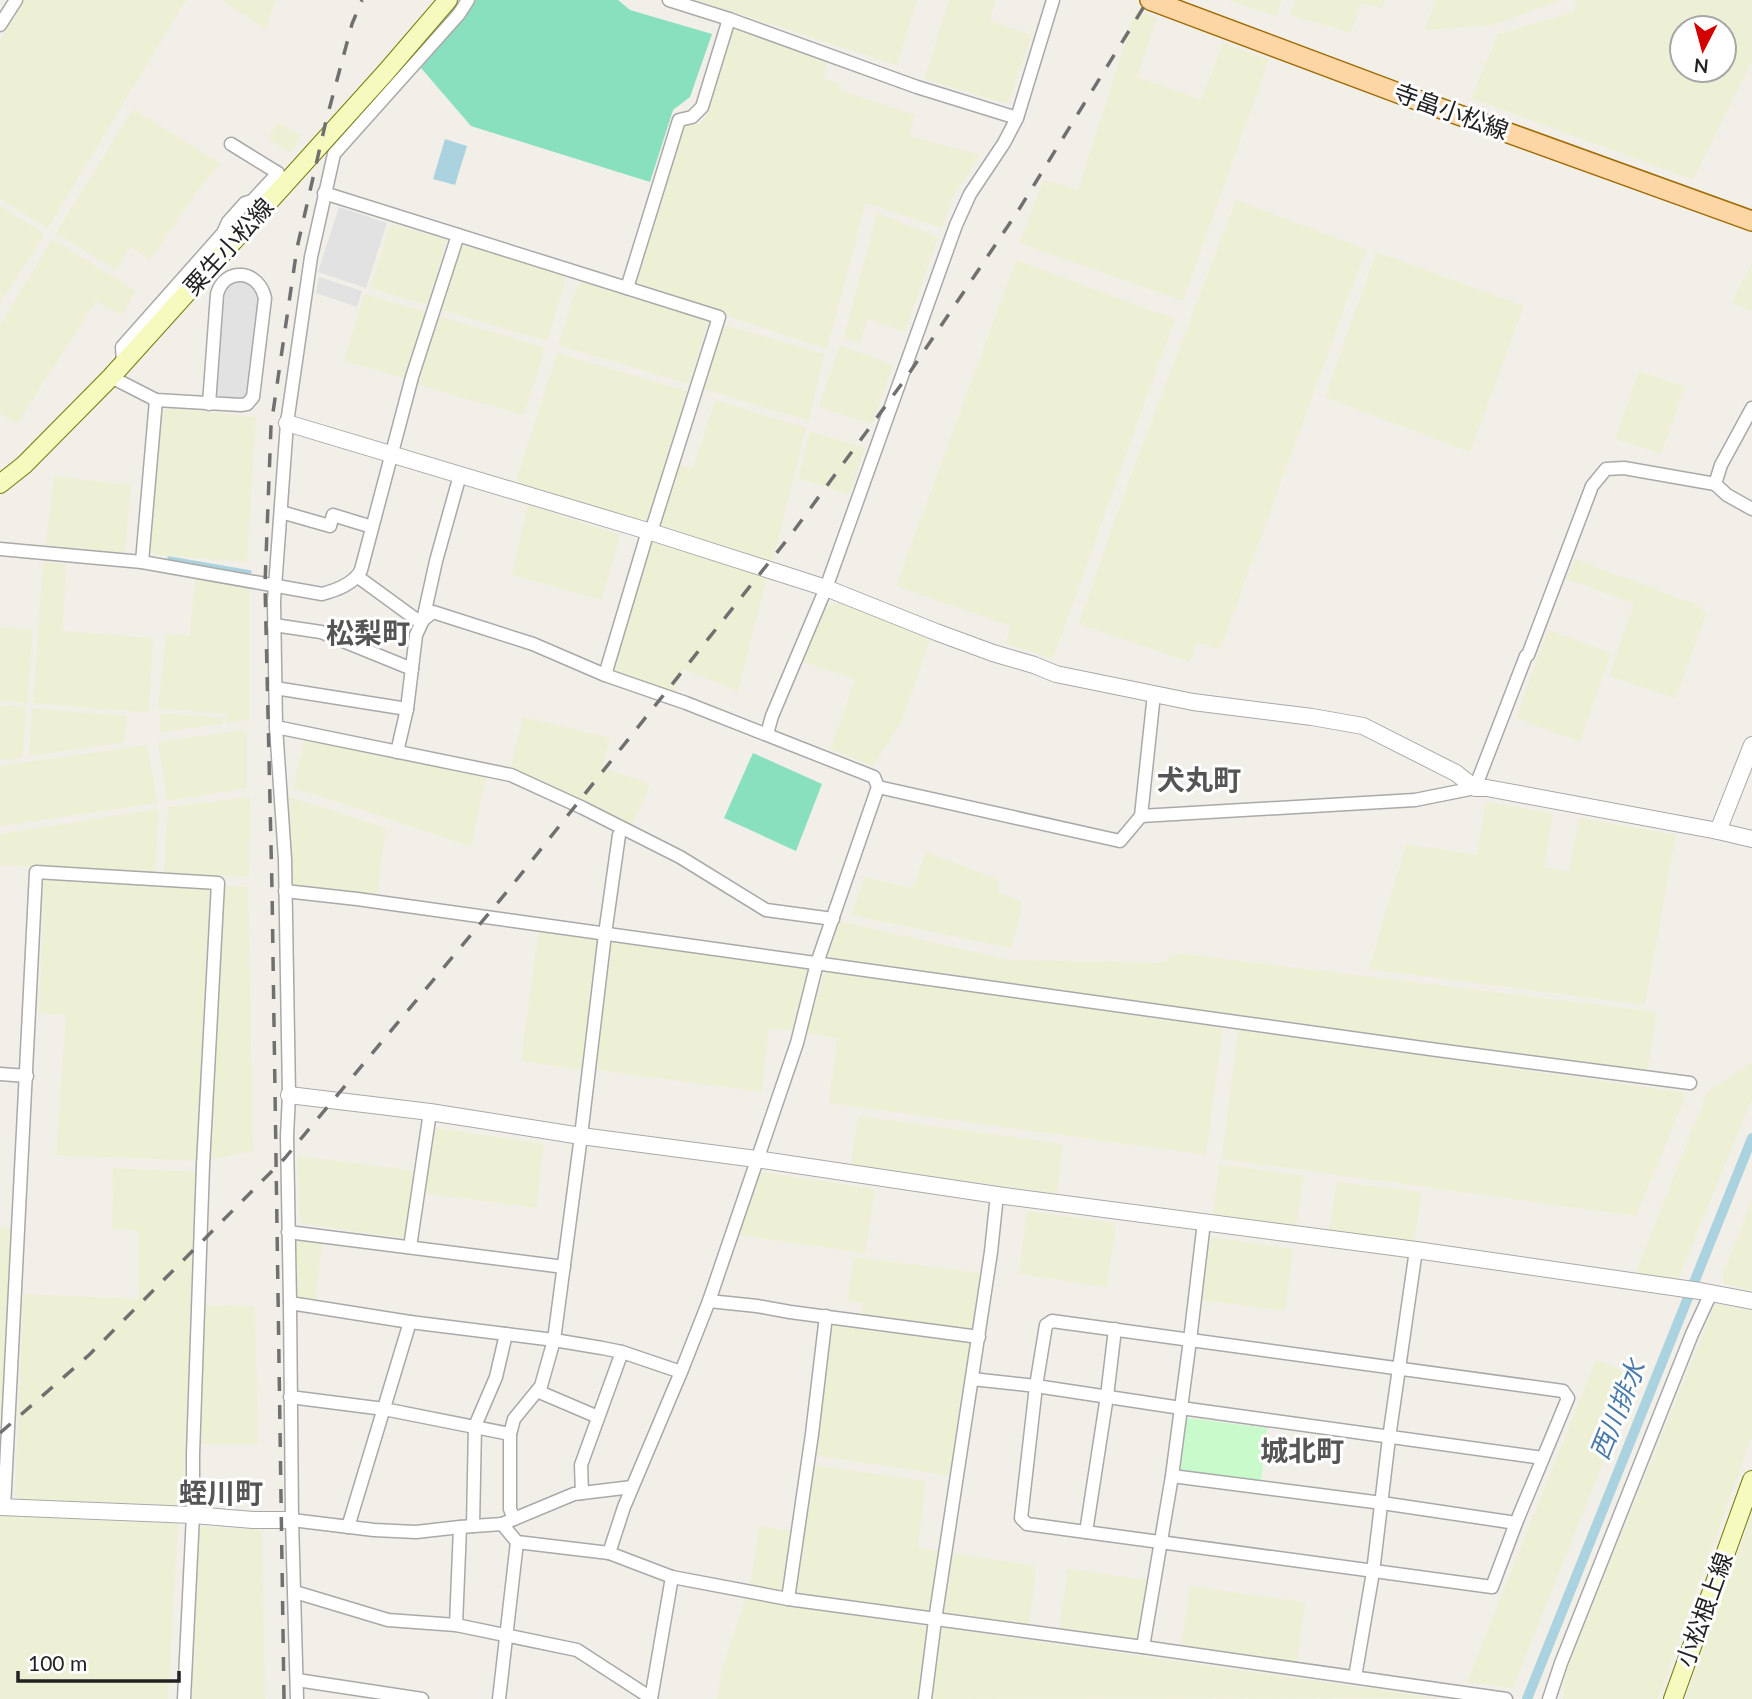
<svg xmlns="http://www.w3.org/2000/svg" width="1752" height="1699" viewBox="0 0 1752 1699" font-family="Lato,'Noto Sans JP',sans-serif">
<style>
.farmland{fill:#eef0d5;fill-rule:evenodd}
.park{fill:#c8facc}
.pitch{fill:#88e0be}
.parking{fill:#e2e2e2}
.water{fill:#aad3df}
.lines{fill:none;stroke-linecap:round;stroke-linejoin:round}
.stream{stroke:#aad3df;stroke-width:3.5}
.canal{stroke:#aad3df;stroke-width:10}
.minor-casing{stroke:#a9a9a9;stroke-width:15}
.tertiary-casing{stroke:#a9a9a9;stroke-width:18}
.secondary-casing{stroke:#707d05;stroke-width:20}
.primary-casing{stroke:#a06b00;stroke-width:22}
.minor{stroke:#fff;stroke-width:12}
.tertiary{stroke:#fff;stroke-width:16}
.secondary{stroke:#f7fabf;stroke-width:18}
.primary{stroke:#fcd6a4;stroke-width:19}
.rail{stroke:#707070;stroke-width:3.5;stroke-dasharray:14 14;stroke-linecap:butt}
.labels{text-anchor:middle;stroke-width:6;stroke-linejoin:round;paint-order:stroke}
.street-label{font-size:24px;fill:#222;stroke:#fff}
.water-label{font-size:26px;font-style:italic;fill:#4a7aab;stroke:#fff}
.quarter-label{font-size:28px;font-weight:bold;fill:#555;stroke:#fff}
</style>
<rect width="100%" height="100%" fill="#f2efe9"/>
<g class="farmland">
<polygon points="24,0 186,0 48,228 0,199 0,40"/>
<polygon points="221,0 276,0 266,29"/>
<polygon points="696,0 917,0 897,65"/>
<polygon points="949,0 996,0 990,21 1032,35 1008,104 924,79"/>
<polygon points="1227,0 1282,0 1276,16"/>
<polygon points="1295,0 1385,0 1382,8 1361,3 1351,33 1290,15"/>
<polygon points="1435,0 1561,0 1494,25 1425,30"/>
<path d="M1576,0H1752V61L1693,180L1471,98L1498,34L1574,12ZM1682,28H1724V70H1682Z"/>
<polygon points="1136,9 1157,18 1137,77 1201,100 1223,43 1269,60 1183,301 1020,243 1043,180 1078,190"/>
<polygon points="731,28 827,62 823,78 841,84 839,90 915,115 909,136 981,155 952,198 942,228 866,203 827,349 635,286 685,122 702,124"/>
<polygon points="133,109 221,164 200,187 150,260 130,247 116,270 56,233"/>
<polygon points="277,122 301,135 291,153 268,139"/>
<polygon points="1236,200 1366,249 1220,650 1197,642 1190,662 1079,624 1126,488"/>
<polygon points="0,206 45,234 0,303"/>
<polygon points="877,213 938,237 905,332 868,319 859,343 844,337"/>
<polygon points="390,224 447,239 428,305 370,288"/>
<polygon points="52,239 136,291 122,315 96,301 17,424 0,413 0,325"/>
<polygon points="458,243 562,273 565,284 547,341 439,309"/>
<polygon points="1376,252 1524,306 1470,452 1325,397"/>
<polygon points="1016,260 1175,319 1053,659 1005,643 1011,626 896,586"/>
<polygon points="1752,263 1752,311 1731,303"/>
<polygon points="585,280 709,320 689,384 558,345 577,286"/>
<polygon points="364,294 426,312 407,379 344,361"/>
<polygon points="436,315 545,348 524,415 415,384"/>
<polygon points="721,324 824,354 809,421 701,388"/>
<polygon points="840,345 893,365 872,424 819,407"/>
<polygon points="557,353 687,391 647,524 520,486 517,478"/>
<polygon points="1639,371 1685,387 1661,454 1615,439"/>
<polygon points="715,400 806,428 772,564 659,530 678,465 693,468"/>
<polygon points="168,408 256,417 247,562 155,555 150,550 161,415"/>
<polygon points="810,431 865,448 849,495 798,478"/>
<polygon points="54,476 131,485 125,553 46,545"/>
<polygon points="528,505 620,535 602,600 512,575"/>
<polygon points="650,541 767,577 738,691 683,669 673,694 610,671"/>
<polygon points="1575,559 1695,604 1706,613 1676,698 1609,676 1634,603 1566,579"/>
<polygon points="43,562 66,564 63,631 153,638 149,713 33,703"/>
<polygon points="195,577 249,589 249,720 227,724 226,714 158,708 166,634 190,636"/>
<polygon points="838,602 931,637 902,721 873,766 830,749 855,679 803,662 821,610"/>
<polygon points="0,627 33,630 28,703 0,701"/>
<polygon points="1548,630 1611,653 1580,742 1516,718"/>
<polygon points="0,705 26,707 23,758 0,760"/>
<polygon points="32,708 127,716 125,742 29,756"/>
<polygon points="160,713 224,718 223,724 160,732"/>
<polygon points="523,717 610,738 603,768 650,784 631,828 510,770"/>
<polygon points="247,730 247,788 167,801 158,742"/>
<polygon points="305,738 486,777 471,847 369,812 293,788"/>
<polygon points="147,745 158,803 0,826 0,766"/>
<polygon points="250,797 249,877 164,873 168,807"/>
<polygon points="289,797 386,828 377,894 290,885"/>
<polygon points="1486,802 1553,813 1544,867 1569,871 1579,818 1676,835 1645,1005 1369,969 1406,844 1477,855"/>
<polygon points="159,809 155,874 0,865 0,834"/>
<polygon points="926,852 999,880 997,892 1023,902 1011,948 851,915 865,877 912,888"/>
<polygon points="44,879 211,888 199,1161 56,1155 66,1015 39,1013"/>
<polygon points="224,886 248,887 253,1151 209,1160"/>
<polygon points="838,921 1010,960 1161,963 1177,953 1657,1012 1647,1073 828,958"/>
<polygon points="539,930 598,940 583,1070 521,1061"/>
<polygon points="611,940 810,967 794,1031 769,1029 762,1092 597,1070"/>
<polygon points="824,971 1223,1028 1206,1155 829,1103 837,1038 807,1033"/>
<polygon points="1238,1030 1687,1093 1636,1216 1222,1159"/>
<polygon points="1752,1062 1752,1099 1678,1280 1635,1275 1707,1092"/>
<polygon points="858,1116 1063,1144 1057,1193 851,1166"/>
<polygon points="430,1127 544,1144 536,1208 423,1193"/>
<polygon points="297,1156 418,1171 408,1239 300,1223"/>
<polygon points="1219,1164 1304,1176 1296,1226 1213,1216"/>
<polygon points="113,1168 199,1172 182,1508 22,1501 15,1495 23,1294 139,1299 138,1231 112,1229"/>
<polygon points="760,1172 875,1189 865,1253 737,1235"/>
<polygon points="1337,1182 1422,1192 1414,1241 1329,1231"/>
<polygon points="1752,1200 1752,1291 1724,1284 1723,1273"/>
<polygon points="1027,1211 1116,1223 1107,1287 1019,1274"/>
<polygon points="0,1228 14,1228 0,1490"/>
<polygon points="295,1235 323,1239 315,1300 299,1298 295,1290"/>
<polygon points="1211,1237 1293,1249 1285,1311 1201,1300"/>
<polygon points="854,1257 980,1273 972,1330 861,1317 863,1303 847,1301"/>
<polygon points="1715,1304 1752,1311 1752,1436 1658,1699 1563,1699 1565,1672"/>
<polygon points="205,1305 255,1307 258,1444 200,1444"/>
<polygon points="831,1325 972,1344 952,1476 813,1455"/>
<polygon points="1596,1360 1638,1376 1513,1688 1467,1682"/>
<polygon points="812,1465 926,1481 918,1548 940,1551 932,1608 926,1613 797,1594 794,1588"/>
<polygon points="1752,1514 1752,1699 1685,1699"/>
<polygon points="0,1515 178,1524 168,1699 0,1699"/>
<polygon points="199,1526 262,1530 265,1699 191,1699"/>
<polygon points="759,1526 793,1531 785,1586 779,1591 750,1586"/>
<polygon points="953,1553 1036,1566 1029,1626 949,1616 944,1610"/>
<polygon points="1068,1569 1149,1580 1141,1637 1135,1642 1059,1631"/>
<polygon points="1190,1586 1305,1602 1297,1663 1181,1647"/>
<polygon points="745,1599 928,1627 919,1699 717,1699 722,1669"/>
<polygon points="942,1628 1436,1698 932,1699"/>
</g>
<polygon class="park" points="1187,1418 1267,1428 1261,1483 1183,1471 1179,1467"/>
<g class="pitch">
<polygon points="476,0 618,0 630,10 712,34 690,97 673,110 650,182 471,126 421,68"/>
<polygon points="753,753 822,784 796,851 724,818"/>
</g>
<g class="parking">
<polygon points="339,207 387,223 366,288 318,272"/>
<polygon points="319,277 362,291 357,307 316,293"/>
<polygon points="242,280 254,285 259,296 248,393 241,401 219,399 214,391 222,292 231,282"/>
</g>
<polygon class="water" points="445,139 467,146 455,185 433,179"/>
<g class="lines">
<polyline class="stream" points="169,558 250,572"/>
<polyline class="canal" points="1527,1699 1752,1138"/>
<g class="minor-casing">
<g id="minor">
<polyline points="669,0 729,19 917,87 1017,118"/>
<polyline points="0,25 16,0"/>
<polyline points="324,193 719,317 651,532"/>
<polyline points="627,288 679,120 692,117 702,107 729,19"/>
<polyline points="123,363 122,347 223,233 228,222 245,203 252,201 278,173 231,144"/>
<path d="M111,377L156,400L241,405L247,404L253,397L265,298C259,270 225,266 217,294L209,404"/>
<polyline points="1715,484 1721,465 1752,408"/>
<polyline points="281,512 330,526 333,515 372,527"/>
<path d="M0,549L142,562L322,594C337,590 354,584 361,570L412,377L458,235"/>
<polyline points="142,562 156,400"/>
<polyline points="358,577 417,620 423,620"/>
<polyline points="423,620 433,612 533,644 605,675 686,703 874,777 878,787 817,963 797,1043 709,1301 681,1372 624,1507 609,1553"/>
<polyline points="274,625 321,632 412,669"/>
<polyline points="605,675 648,531"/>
<polyline points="275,688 407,709"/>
<polyline points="276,727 511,775 583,808 680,857 766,910 833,919"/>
<polyline points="767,734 772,716 826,588 956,225 970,194 1004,143 1017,118 1053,0"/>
<polyline points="397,752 407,709 416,635 423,620 436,561 460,475"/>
<polyline points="878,787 1120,841 1141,816 1154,694"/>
<polyline points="1141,816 1415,800 1475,788 1526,656 1528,655 1592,486 1606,469 1624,468 1715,484 1727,495 1752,509"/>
<polyline points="285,891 357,899 1437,1050 1690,1083"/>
<polyline points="0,1074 27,1076"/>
<polyline points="288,1232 564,1267"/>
<polyline points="410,1247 430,1112"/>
<polyline points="709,1301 757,1306 790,1312 979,1337"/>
<polyline points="290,1303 410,1322 554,1340 602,1348 622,1352 681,1372"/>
<polygon points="1052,1321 1563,1391 1568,1398 1516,1523 1492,1587 1027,1524 1021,1518 1036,1386 1046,1325"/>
<polyline points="972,1379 1036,1386 1181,1408 1543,1458"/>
<polyline points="537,1391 598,1417"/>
<polyline points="290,1397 384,1409 510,1434"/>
<polyline points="1172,1476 1382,1503 1516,1523"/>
<polyline points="582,1493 581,1465 622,1352"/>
<polyline points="4,1508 36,872 218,883 203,1165 193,1454 193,1515 184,1699"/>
<polyline points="514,1519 510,1509 510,1434 514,1419 541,1386 554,1340 581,1136 605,934 619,835"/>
<polyline points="292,1520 374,1530 416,1532 460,1527 502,1524 574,1494 632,1487"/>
<polyline points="502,1524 517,1542 609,1553 672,1577 788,1599 1143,1647 1506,1699"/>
<polyline points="473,1526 475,1426 496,1377 506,1334"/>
<polyline points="348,1527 410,1322"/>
<polyline points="1086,1532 1107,1396 1115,1329"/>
<polyline points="295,1592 388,1620 456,1625 577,1650 651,1698"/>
<polyline points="788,1599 812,1434 826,1316"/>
<polyline points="456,1625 460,1527"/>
<polyline points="1143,1647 1172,1476 1190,1340 1204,1222"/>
<polyline points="1355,1677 1373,1572 1389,1438 1416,1250"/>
<polyline points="297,1680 422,1699"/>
<polyline points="297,1699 292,1520 290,1303 287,1136 289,1095 285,859 276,727 274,601 287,423 311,257 334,154 459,14 468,0"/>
<polyline points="499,1699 517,1542"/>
<polyline points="651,1699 672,1577"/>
<polyline points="925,1699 935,1620 991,1252 997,1195"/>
<polyline points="1549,1699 1561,1663 1692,1334 1711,1293"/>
</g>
</g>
<g class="tertiary-casing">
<g id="tertiary">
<polyline points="287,423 651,532 826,588 936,632 993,653 1034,665 1056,674 1193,702 1312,717 1363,726 1456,773 1475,788 1487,788 1718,831 1752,839"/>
<polyline points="1718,831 1752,745"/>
<polyline points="289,1095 430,1112 581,1136 756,1159 997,1195 1416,1250 1700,1291 1752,1301"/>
<polyline points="0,1507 193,1515 253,1520 292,1520"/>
</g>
</g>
<g class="secondary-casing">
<g id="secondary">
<polyline points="0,484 24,465 111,377 386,72 448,0"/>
<polyline points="1673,1699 1752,1480"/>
</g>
</g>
<g class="primary-casing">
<polyline id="primary" points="1150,0 1398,93 1752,221"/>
</g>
<use href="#minor" class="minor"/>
<use href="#tertiary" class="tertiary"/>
<use href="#secondary" class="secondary"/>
<use href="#primary" class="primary"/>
<g class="rail">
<polyline points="0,1433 89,1355 285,1158 510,888 790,536 906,378 1018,211 1148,0"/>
<polyline points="284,1699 272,889 265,584 271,426 297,248 326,121 352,24 362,0"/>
</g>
</g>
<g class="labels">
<g class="street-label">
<text transform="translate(1451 112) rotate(20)" y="8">寺畠小松線</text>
<text transform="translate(229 247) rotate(-48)" y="8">粟生小松線</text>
<text transform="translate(1705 1610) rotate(-70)" y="8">小松根上線</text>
</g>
<g class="water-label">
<text transform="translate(1618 1410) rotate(-68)" y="9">西川排水</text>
</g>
<g class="quarter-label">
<text x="368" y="643">松梨町</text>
<text x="1199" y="790">犬丸町</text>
<text x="1302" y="1461">城北町</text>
<text x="221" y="1503">蛭川町</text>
</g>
</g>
<g transform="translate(1703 49) rotate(186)"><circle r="33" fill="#ffffff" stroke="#a7a7a7" stroke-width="2"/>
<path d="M0-5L12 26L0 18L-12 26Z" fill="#d40000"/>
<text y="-10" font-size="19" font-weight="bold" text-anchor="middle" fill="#222222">N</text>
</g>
<path d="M18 1671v10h161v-10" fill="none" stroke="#222222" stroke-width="3.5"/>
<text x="28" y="1671" font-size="21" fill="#222222" stroke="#ffffff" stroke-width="5" paint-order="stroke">100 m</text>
</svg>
